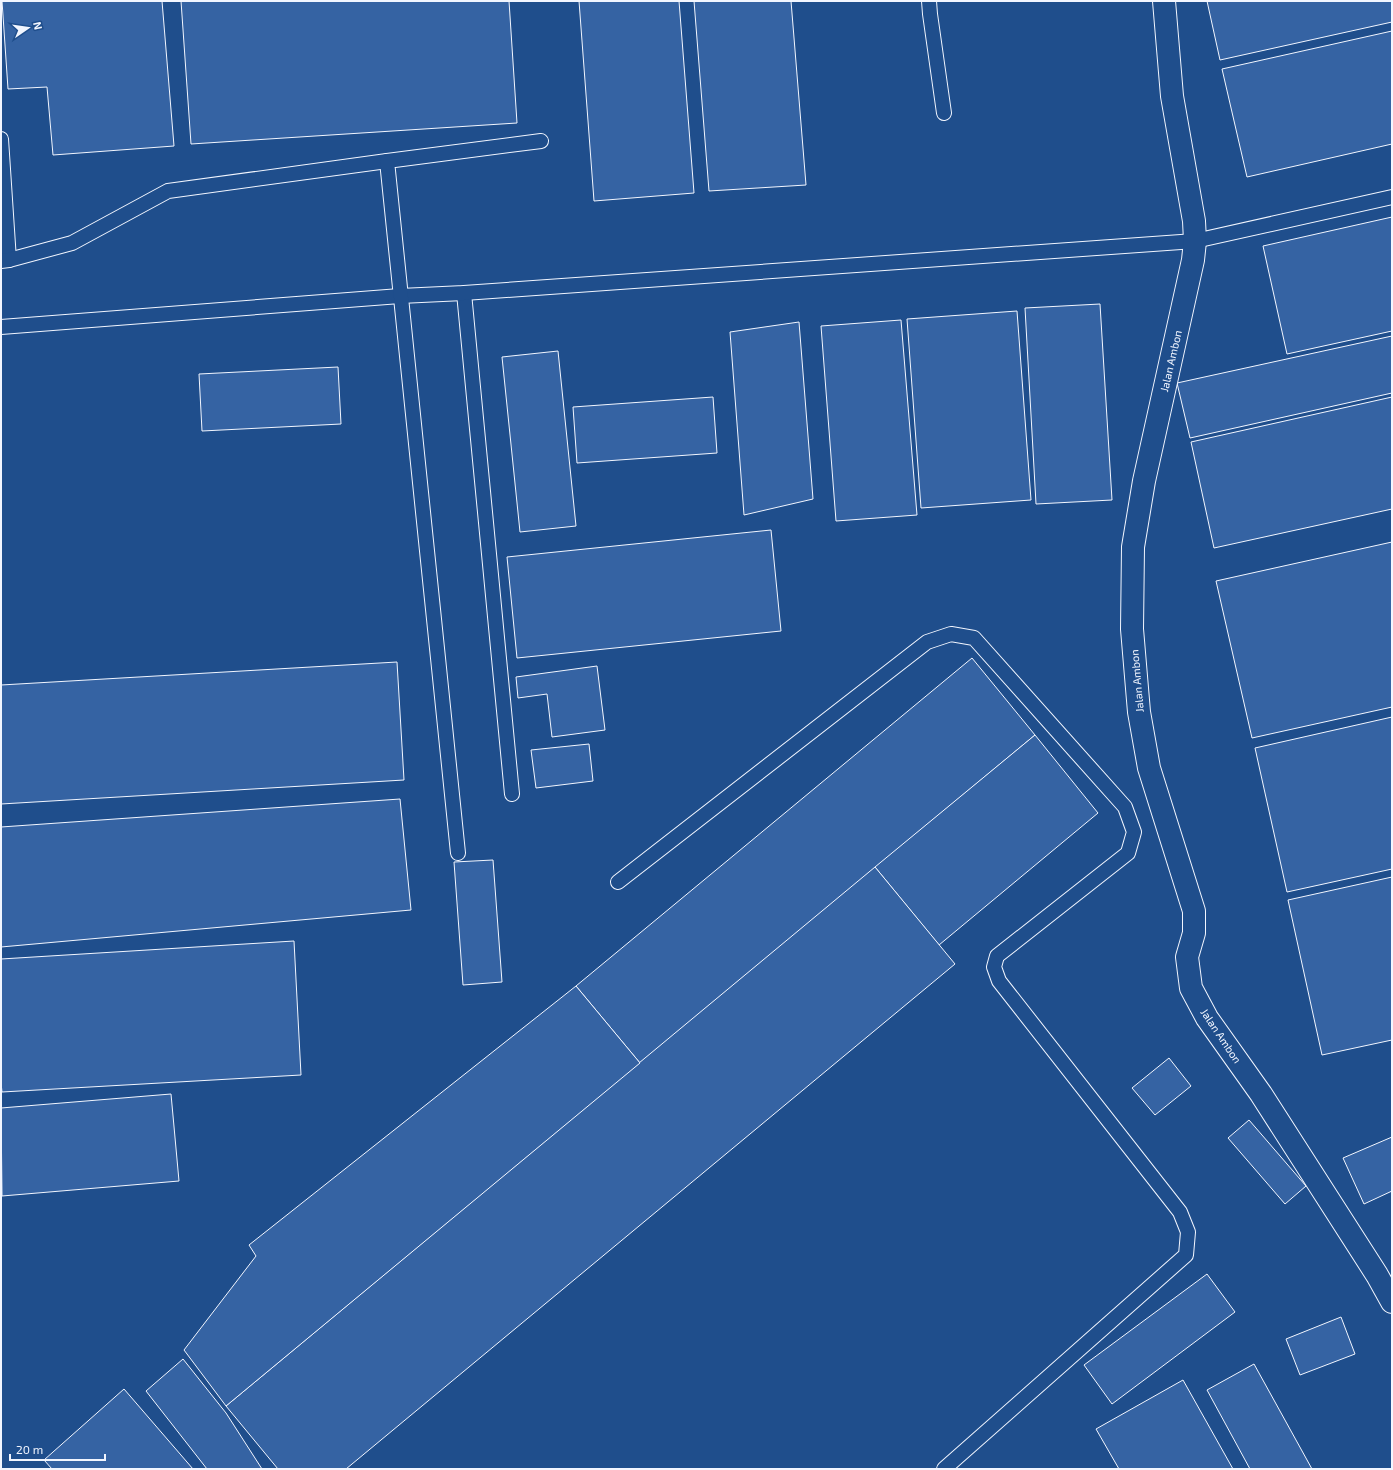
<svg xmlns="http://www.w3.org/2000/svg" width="1393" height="1470" viewBox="0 0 1393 1470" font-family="'Exo 2',sans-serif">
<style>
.building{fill:#3563a3;stroke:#f2f6ff}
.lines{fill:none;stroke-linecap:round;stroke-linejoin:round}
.service-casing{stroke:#f2f6ff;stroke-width:16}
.minor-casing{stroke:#f2f6ff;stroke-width:24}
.service{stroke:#1f4e8c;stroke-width:14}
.minor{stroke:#1f4e8c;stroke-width:22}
.labels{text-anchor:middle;stroke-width:3;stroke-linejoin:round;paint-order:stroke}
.street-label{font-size:11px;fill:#f2f6ff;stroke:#1f4e8c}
</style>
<rect width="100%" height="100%" fill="#1f4e8c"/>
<g class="building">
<polygon points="2,1 162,1 174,146 53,155 47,87 8,89"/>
<polygon points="181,1 509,1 517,123 191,144"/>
<polygon points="579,1 679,1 694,193 594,201"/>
<polygon points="694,1 791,1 806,185 709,191"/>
<polygon points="1207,1 1392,1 1392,22 1220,60"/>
<polygon points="1392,31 1392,144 1247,177 1222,69"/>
<polygon points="1392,217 1392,331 1287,354 1263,246"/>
<polygon points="1100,304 1112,500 1036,504 1025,308"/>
<polygon points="1017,311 1031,500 921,508 907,319"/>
<polygon points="901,320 917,515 836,521 821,326"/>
<polygon points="799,322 813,499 744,515 730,332"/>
<polygon points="1392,336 1392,393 1190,438 1177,383"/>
<polygon points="558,351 576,526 520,532 502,357"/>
<polygon points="338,367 341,424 202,431 199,374"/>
<polygon points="713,397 717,453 577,463 573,407"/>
<polygon points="1392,397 1392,509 1214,548 1191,442"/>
<polygon points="771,530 781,631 517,658 507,557"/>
<polygon points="1392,542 1392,707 1252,738 1216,581"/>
<polygon points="972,658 1035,735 640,1063 576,986"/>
<polygon points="397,662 404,780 1,804 1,685"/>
<polygon points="597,666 605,730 552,737 547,694 518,698 516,677"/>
<polygon points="1392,717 1392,869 1287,892 1255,748"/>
<polygon points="1035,735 1098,813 939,945 875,867"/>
<polygon points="589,744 593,781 536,788 531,750"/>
<polygon points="400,799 411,910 1,947 1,827"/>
<polygon points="493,860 502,982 463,985 454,862"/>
<polygon points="875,867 955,964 346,1469 278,1469 226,1406"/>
<polygon points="1392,877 1392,1040 1322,1055 1288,900"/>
<polygon points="294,941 301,1075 2,1092 1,1083 1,959"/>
<polygon points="576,986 640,1063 226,1406 184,1350 256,1256 249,1245"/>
<polygon points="1169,1058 1191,1086 1155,1115 1132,1088"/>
<polygon points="171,1094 179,1181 2,1196 1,1108"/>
<polygon points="1249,1120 1306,1186 1285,1204 1228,1138"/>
<polygon points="1392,1137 1392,1191 1364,1204 1343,1158"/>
<polygon points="1207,1274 1235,1312 1112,1404 1084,1365"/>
<polygon points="1341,1317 1355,1354 1300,1375 1286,1339"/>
<polygon points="183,1359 226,1413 262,1469 207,1469 146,1391"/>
<polygon points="1254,1364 1312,1469 1250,1469 1207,1390"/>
<polygon points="1183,1380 1233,1469 1119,1469 1096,1429"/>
<polygon points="124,1389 193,1469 52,1469 44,1460"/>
</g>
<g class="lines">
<g class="service-casing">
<g id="service">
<polyline points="929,1 930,14 944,113"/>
<polyline points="1,139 9,260"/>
<polyline points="1,261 9,260 72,243 168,191 387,161"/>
<polyline points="464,293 512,794"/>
<polyline points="1,327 400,296 464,293 1195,241 1392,197"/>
<polyline points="458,853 387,161 541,141"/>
<polyline points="618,882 927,642 951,634 974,638 1125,807 1134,832 1128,853 997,956 994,967 999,981 1180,1212 1188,1232 1186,1255 944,1469"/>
</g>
</g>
<g class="minor-casing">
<polyline id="minor" points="1164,1 1172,96 1194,221 1195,241 1193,260 1144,481 1133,547 1132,629 1139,712 1149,768 1194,911 1194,933 1187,957 1191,988 1207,1018 1261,1094 1377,1275 1392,1302"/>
</g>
<use href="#service" class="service"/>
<use href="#minor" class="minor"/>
</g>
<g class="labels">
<g class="street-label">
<text transform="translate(1171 361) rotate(-77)" y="4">Jalan Ambon</text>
<text transform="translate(1137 681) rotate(-95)" y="4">Jalan Ambon</text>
<text transform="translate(1221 1036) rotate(56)" y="4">Jalan Ambon</text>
</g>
</g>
<rect width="1393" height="1470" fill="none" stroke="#f2f6ff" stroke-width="4"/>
<g transform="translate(28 28) rotate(77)" stroke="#1f4e8c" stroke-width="3" paint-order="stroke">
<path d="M0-3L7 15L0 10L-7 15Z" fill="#f2f6ff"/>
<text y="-6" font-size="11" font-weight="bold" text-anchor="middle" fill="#f2f6ff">N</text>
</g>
<path d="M10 1454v6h95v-6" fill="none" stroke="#f2f6ff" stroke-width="2"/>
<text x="16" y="1454" font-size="12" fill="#f2f6ff" stroke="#1f4e8c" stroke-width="3" paint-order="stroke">20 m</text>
</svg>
